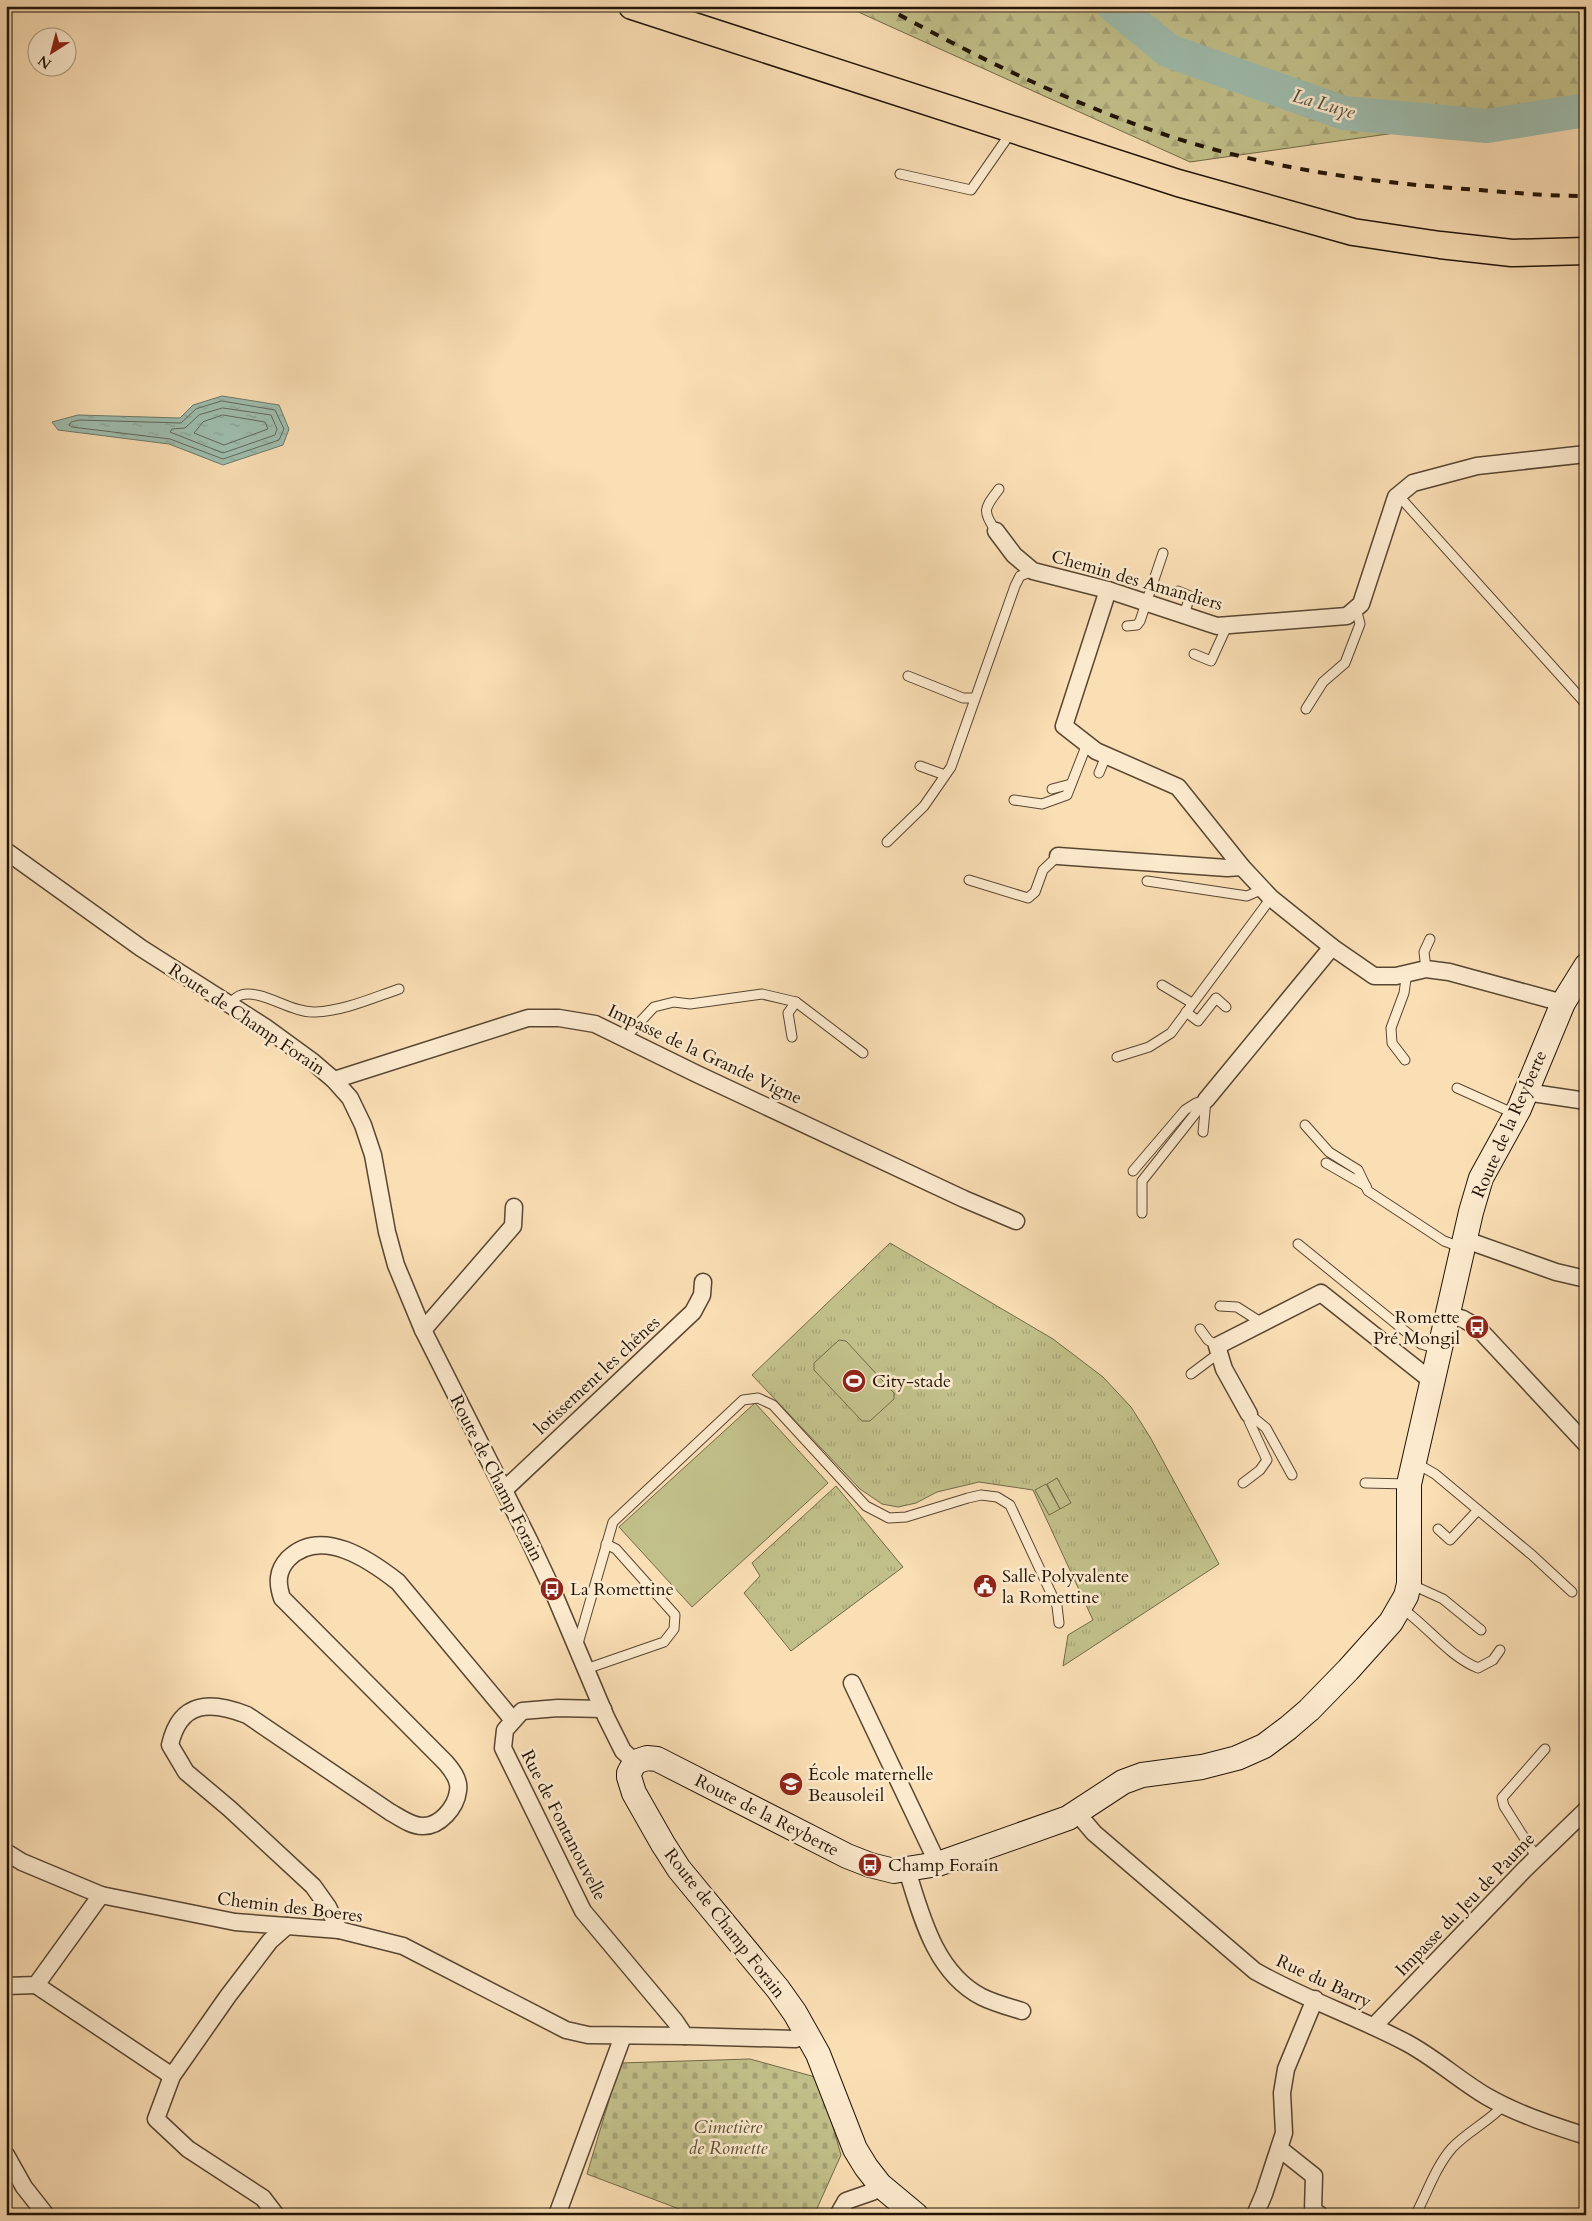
<svg xmlns="http://www.w3.org/2000/svg" width="1592" height="2221" viewBox="0 0 1592 2221" font-family="Cardo,serif">
<style>
.grass{fill:url(#grass-tufts);stroke:#726a48}
.forest{fill:url(#forest-firs);stroke:#726a48}
.cemetery{fill:url(#cemetery-stones);stroke:#726a48}
.pitch{fill:#c2c08a;stroke:#726a48}
.water{fill:url(#water-ripples);stroke:#6c796b}
.lines{fill:none;stroke-linecap:round;stroke-linejoin:round}
.shore{stroke:#60685a;stroke-width:1}
.river{stroke:#9ebcad;stroke-width:34}
.lane-casing{stroke:#584632;stroke-width:11}
.street-casing{stroke:#584632;stroke-width:19}
.secondary-casing{stroke:#221407;stroke-width:26}
.primary-casing{stroke:#221407;stroke-width:29}
.lane{stroke:#fceace;stroke-width:9}
.street{stroke:#fceace;stroke-width:16}
.secondary{stroke:#fceace;stroke-width:24}
.primary{stroke:#fadeb4;stroke-width:26}
.rail{stroke:#221407;stroke-width:4;stroke-dasharray:9 9;stroke-linecap:butt}
.labels{text-anchor:middle;stroke-width:5;stroke-linejoin:round;paint-order:stroke}
.street-label{font-size:18px;fill:#221407;stroke:#fceace}
.poi-label{font-size:18px;fill:#221407;stroke:#fceace;text-anchor:start}
.park-label{font-size:18px;font-style:italic;fill:#5a5035;stroke:#fceace}
.water-label{font-size:19px;font-style:italic;fill:#4d4f41;stroke:#fceace}
</style>
<defs>
<pattern id="grass-tufts" width="24" height="20" patternUnits="userSpaceOnUse" patternTransform="scale(1.25)"><rect width="24" height="20" fill="#c2c08a"/><path d="M3 7l-1-3M5 7V3M7 7l1-3M15 17l-1-3M17 17v-4M19 17l1-3" fill="none" stroke="#a6a476"/></pattern>
<pattern id="forest-firs" width="22" height="20" patternUnits="userSpaceOnUse" patternTransform="scale(1.25)"><rect width="22" height="20" fill="#c2c08a"/><path d="M5 1l3.5 6h-7zM16 11l3.5 6h-7z" fill="#a6a476"/></pattern>
<pattern id="cemetery-stones" width="16" height="16" patternUnits="userSpaceOnUse" patternTransform="scale(1.25)"><rect width="16" height="16" fill="#c2c08a"/><path d="M2 7V4a2 2 0 0 1 4 0v3zM10 15v-3a2 2 0 0 1 4 0v3z" fill="#a6a476"/></pattern>
<pattern id="water-ripples" width="26" height="14" patternUnits="userSpaceOnUse" patternTransform="scale(1.25)"><rect width="26" height="14" fill="#9ebcad"/><path d="M2 4q2-2 4 0t4 0M15 11q2-2 4 0t4 0" fill="none" stroke="#88a193"/></pattern>
</defs>
<rect width="100%" height="100%" fill="#fadeb4"/>
<filter id="stains"><feTurbulence type="fractalNoise" baseFrequency=".004" numOctaves="4"/><feColorMatrix values="0 0 0 0 .2 0 0 0 0 .09 0 0 0 0 .02 0 0 0 .5 -.17"/></filter>
<radialGradient id="worn" r=".72"><stop offset=".6" stop-color="#630" stop-opacity="0"/><stop offset="1" stop-color="#630" stop-opacity=".3"/></radialGradient>
<g class="grass">
<polygon points="890,1243 1053,1339 1103,1377 1131,1407 1150,1437 1219,1564 1063,1666 1068,1635 1093,1620 1033,1490 979,1482 937,1492 916,1503 898,1507 882,1504 860,1489 752,1375"/>
<polygon points="836,1486 903,1567 791,1651 744,1593 760,1576 752,1563"/>
</g>
<polygon class="forest" points="845,6 1586,6 1586,106 1190,162"/>
<polygon class="cemetery" points="750,2059 819,2078 841,2155 814,2215 695,2215 587,2174 620,2063"/>
<g class="pitch">
<polygon points="839,1340 846,1341 894,1393 894,1399 870,1421 862,1421 814,1370 814,1363"/>
<polygon points="755,1403 828,1483 692,1607 619,1527"/>
<polygon points="1057,1478 1071,1503 1060,1509 1047,1484"/>
<polygon points="1046,1484 1060,1509 1049,1515 1035,1490"/>
</g>
<polygon class="water" points="222,396 279,405 289,429 283,445 223,465 169,444 58,430 52,422 78,415 180,418 193,405"/>
<g class="lines">
<g class="shore">
<polygon points="222,401 275,410 284,429 279,440 223,459 170,439 72,427 69,425 71,422 79,420 181,423 196,409"/>
<polygon points="223,408 271,415 277,429 275,435 223,453 170,432 172,429 185,428 199,415"/>
<polygon points="223,415 265,422 268,429 224,445 194,433 203,422"/>
</g>
<polyline class="river" points="1114,6 1169,51 1344,113 1487,126 1586,110"/>
<g class="lane-casing">
<g id="lane">
<polyline points="900,174 971,190 1012,131"/>
<polyline points="1398,495 1586,704"/>
<path d="M996,531C981,510 985,508 999,489"/>
<polyline points="1178,591 1190,596 1184,615"/>
<polyline points="1127,626 1137,625 1140,621 1163,553"/>
<polyline points="1194,654 1211,661 1227,626"/>
<polyline points="908,676 963,698 974,698"/>
<polyline points="1306,709 1323,682 1345,663 1360,624 1356,608"/>
<polyline points="920,766 945,775"/>
<polyline points="1099,773 1106,756"/>
<polyline points="1052,789 1071,784"/>
<polyline points="1014,800 1042,804 1067,795 1087,744"/>
<polyline points="887,842 924,806 951,767 1015,586 1020,576 1033,571"/>
<polyline points="969,880 1028,898 1035,892 1043,870 1058,856"/>
<polyline points="1147,881 1247,896 1263,889"/>
<polyline points="1426,969 1424,952 1430,939"/>
<polyline points="1162,985 1192,1003"/>
<path d="M229,1004C232,1001 237,996 241,995C262,989 291,1013 315,1012C344,1011 372,998 399,989"/>
<polyline points="1186,1012 1198,1021 1216,998 1226,1007"/>
<polyline points="792,1037 788,1013 796,1002 863,1053"/>
<polyline points="625,1038 654,1007 674,1002 690,1004 762,994 796,1002"/>
<polyline points="1117,1057 1149,1047 1171,1033 1271,898"/>
<polyline points="1405,1060 1392,1043 1391,1028 1404,993 1407,972"/>
<polyline points="1457,1088 1515,1114"/>
<polyline points="1305,1125 1329,1152 1358,1170 1368,1191 1444,1241 1463,1248"/>
<polyline points="1203,1132 1206,1100"/>
<polyline points="1326,1163 1366,1186"/>
<polyline points="1133,1171 1185,1110 1196,1103 1206,1100"/>
<polyline points="1142,1213 1142,1181 1206,1100"/>
<polyline points="1298,1244 1421,1344 1438,1349"/>
<polyline points="1220,1306 1237,1307 1262,1323"/>
<polyline points="1200,1329 1208,1340 1217,1346"/>
<polyline points="1191,1374 1219,1353"/>
<polyline points="1249,1414 1266,1428 1292,1475"/>
<polyline points="1414,1462 1435,1474 1532,1555 1572,1592"/>
<polyline points="1243,1483 1260,1470 1267,1460 1249,1421 1249,1414"/>
<polyline points="1365,1483 1409,1484"/>
<polyline points="1438,1529 1450,1540 1478,1510"/>
<polyline points="1410,1584 1443,1599 1481,1630"/>
<path d="M1400,1607C1427,1625 1448,1656 1478,1668L1493,1660L1500,1650"/>
<polyline points="577,1647 613,1522 743,1400 758,1398 773,1405 866,1506 889,1518 906,1517 968,1498 981,1495 997,1497 1010,1505 1057,1606 1059,1623"/>
<polyline points="586,1669 664,1642 674,1629 675,1615 616,1549 606,1544"/>
<polyline points="1537,1858 1504,1806 1502,1798 1545,1749"/>
<path d="M1418,2215V2210C1428,2190 1437,2165 1452,2148C1467,2132 1488,2122 1504,2105"/>
</g>
</g>
<g class="street-casing">
<g id="street">
<polyline points="996,531 1014,555 1033,571 1108,590 1217,626 1347,616 1361,604 1396,497 1413,483 1477,466 1586,454"/>
<polyline points="1108,590 1064,726 1096,751 1178,787 1242,867 1271,898 1332,947 1374,976 1396,976 1426,969 1449,972 1563,1003"/>
<polyline points="6,851 141,948 265,1027 313,1062 334,1080 350,1098 363,1125 373,1155 387,1232 396,1265 423,1330 529,1540 552,1589 606,1717 623,1751 635,1762"/>
<polyline points="1058,856 1227,868 1242,867"/>
<polyline points="334,1080 528,1018 559,1018 595,1024 697,1074 964,1199 1016,1221"/>
<polyline points="1526,1092 1586,1101"/>
<polyline points="1206,1100 1332,947"/>
<polyline points="1466,1240 1556,1272 1586,1279"/>
<polyline points="1449,1315 1463,1319 1477,1327 1586,1444"/>
<polyline points="423,1330 513,1226 514,1207"/>
<polyline points="1249,1414 1224,1369 1217,1346 1321,1293 1433,1382"/>
<polyline points="504,1490 693,1312 702,1295 703,1282"/>
<polyline points="852,1683 938,1864"/>
<polyline points="603,1709 558,1708 522,1711 505,1730 503,1748 583,1911 675,2021 685,2036 795,2039 809,2035"/>
<path d="M1077,1813L1094,1833L1255,1971C1304,1999 1358,2017 1407,2043C1435,2058 1459,2080 1486,2096C1517,2114 1552,2125 1586,2136"/>
<polyline points="6,1852 22,1862 101,1895"/>
<path d="M907,1870C921,1915 935,1973 982,1997C994,2003 1009,2007 1022,2011"/>
<path d="M339,1930L328,1907L313,1886L230,1809L186,1772L170,1745C180,1700 211,1701 247,1715L390,1812C399,1817 411,1826 422,1826C440,1827 456,1807 458,1791C460,1780 452,1770 446,1763L282,1598C277,1583 277,1571 288,1559C321,1526 370,1560 398,1582L512,1719"/>
<polyline points="36,1985 172,2076"/>
<polyline points="6,1986 36,1985 101,1895 235,1922 339,1930 403,1946 566,2030 588,2035 685,2036"/>
<polyline points="1374,2026 1524,1870 1586,1810"/>
<polyline points="1280,2149 1314,2176 1313,2210 1320,2215"/>
<polyline points="6,2155 24,2187 46,2215"/>
<polyline points="276,2215 263,2198 188,2149 156,2119 172,2076 228,1996 270,1941 287,1926"/>
<polyline points="557,2215 623,2036"/>
<polyline points="838,2215 846,2201 872,2192 880,2185"/>
<polyline points="1255,2215 1264,2194 1284,2133 1282,2093 1286,2069 1315,1999"/>
</g>
</g>
<g class="secondary-casing">
<polyline id="secondary" points="916,2215 880,2185 866,2167 855,2149 818,2054 795,2013 778,1989 679,1869 663,1844 634,1793 629,1777 629,1773 635,1762 647,1758 657,1759 847,1856 870,1865 894,1871 938,1864 1068,1818 1123,1782 1142,1775 1202,1767 1237,1758 1264,1746 1288,1728 1309,1710 1348,1670 1391,1622 1406,1596 1409,1584 1409,1484 1471,1212 1481,1178 1519,1109 1563,1003 1586,966"/>
</g>
<g class="primary-casing">
<polyline id="primary" points="632,6 1178,183 1353,232 1440,245 1512,253 1586,251"/>
</g>
<use href="#lane" class="lane"/>
<use href="#street" class="street"/>
<use href="#secondary" class="secondary"/>
<use href="#primary" class="primary"/>
<path class="rail" d="M883,6C967,52 1053,95 1143,127C1250,166 1367,183 1480,190C1515,193 1550,196 1586,196"/>
</g>
<defs>
<g id="bus-disc" transform="scale(1.25)"><circle r="9.5" fill="#8f2418" stroke="#fceace"/><path d="M-5-6H5V4H4V6H2V4H-2V6H-4V4H-5ZM-3.5-4V0h7V-4ZM-3.5 1.2v1.5H-2V1.2ZM2 1.2v1.5H3.5V1.2Z" fill="#fff"/></g>
<g id="stadium-disc" transform="scale(1.25)"><circle r="9.5" fill="#8f2418" stroke="#fceace"/><path d="M0-5a6.5 5 0 1 0 0 10a6.5 5 0 1 0 0-10ZM-3.5-1.8h7v3.6h-7Z" fill="#fff"/></g>
<g id="civic-disc" transform="scale(1.25)"><circle r="9.5" fill="#8f2418" stroke="#fceace"/><path d="M-.6-6.5H3V-4.5H.6V-3L4-1V1h2V6H-6V1h2V-1L-.6-3ZM-1.2 2.5V6h2.4V2.5Z" fill="#fff"/></g>
<g id="school-disc" transform="scale(1.25)"><circle r="9.5" fill="#8f2418" stroke="#fceace"/><path d="M0-5L7-2L0 1L-7-2ZM-4 1L0 2.5L4 1V4Q0 6-4 4Z" fill="#fff"/></g>
</defs>
<g fill-rule="evenodd">
<use href="#bus-disc" x="1477" y="1327"/>
<use href="#stadium-disc" x="854" y="1381"/>
<use href="#civic-disc" x="985" y="1586"/>
<use href="#bus-disc" x="552" y="1589"/>
<use href="#school-disc" x="791" y="1784"/>
<use href="#bus-disc" x="870" y="1865"/>
</g>
<g class="labels">
<g class="street-label">
<text transform="translate(1137 580) rotate(16)" y="6">Chemin des Amandiers</text>
<text transform="translate(247 1019) rotate(34)" y="6">Route de Champ Forain</text>
<text transform="translate(705 1054) rotate(25)" y="6">Impasse de la Grande Vigne</text>
<text transform="translate(1509 1124) rotate(-66)" y="6">Route de la Reyberte</text>
<text transform="translate(597 1375) rotate(-43)" y="6">lotissement les chênes</text>
<text transform="translate(497 1478) rotate(63)" y="6">Route de Champ Forain</text>
<text transform="translate(767 1815) rotate(27)" y="6">Route de la Reyberte</text>
<text transform="translate(564 1825) rotate(63)" y="6">Rue de Fontanouvelle</text>
<text transform="translate(1465 1904) rotate(-46)" y="6">Impasse du Jeu de Paume</text>
<text transform="translate(290 1907) rotate(7)" y="6">Chemin des Boeres</text>
<text transform="translate(725 1923) rotate(52)" y="6">Route de Champ Forain</text>
<text transform="translate(1324 1981) rotate(25)" y="6">Rue du Barry</text>
</g>
<g class="poi-label">
<text x="1460" y="1323" text-anchor="end">Romette<tspan x="1460" dy="21">Pré Mongil</tspan></text>
<text x="872" y="1387">City-stade</text>
<text x="1002" y="1582">Salle Polyvalente<tspan x="1002" dy="21">la Romettine</tspan></text>
<text x="570" y="1595">La Romettine</text>
<text x="808" y="1780">École maternelle<tspan x="808" dy="21">Beausoleil</tspan></text>
<text x="888" y="1871">Champ Forain</text>
</g>
<g class="park-label">
<text x="728" y="2133">Cimetière<tspan x="728" dy="21">de Romette</tspan></text>
</g>
<g class="water-label">
<text transform="translate(1324 103) rotate(16)" y="7">La Luye</text>
</g>
</g>
<rect width="1592" height="2221" fill="none" stroke="#fadeb4" stroke-width="25"/>
<rect x="8" y="8" width="1577" height="2206" fill="none" stroke="#221407" stroke-width="2.5"/>
<rect x="12" y="12" width="1567" height="2196" fill="none" stroke="#221407"/>
<g transform="translate(52 52) rotate(216)"><circle r="24" fill="#fceace" stroke="#a5947e"/>
<path d="M0-4L9 19L0 12L-9 19Z" fill="#8f2418"/>
<text y="-8" font-size="14" font-weight="bold" text-anchor="middle" fill="#221407">N</text>
</g>
<rect width="100%" height="100%" filter="url(#stains)"/>
<rect width="100%" height="100%" fill="url(#worn)"/>
</svg>
